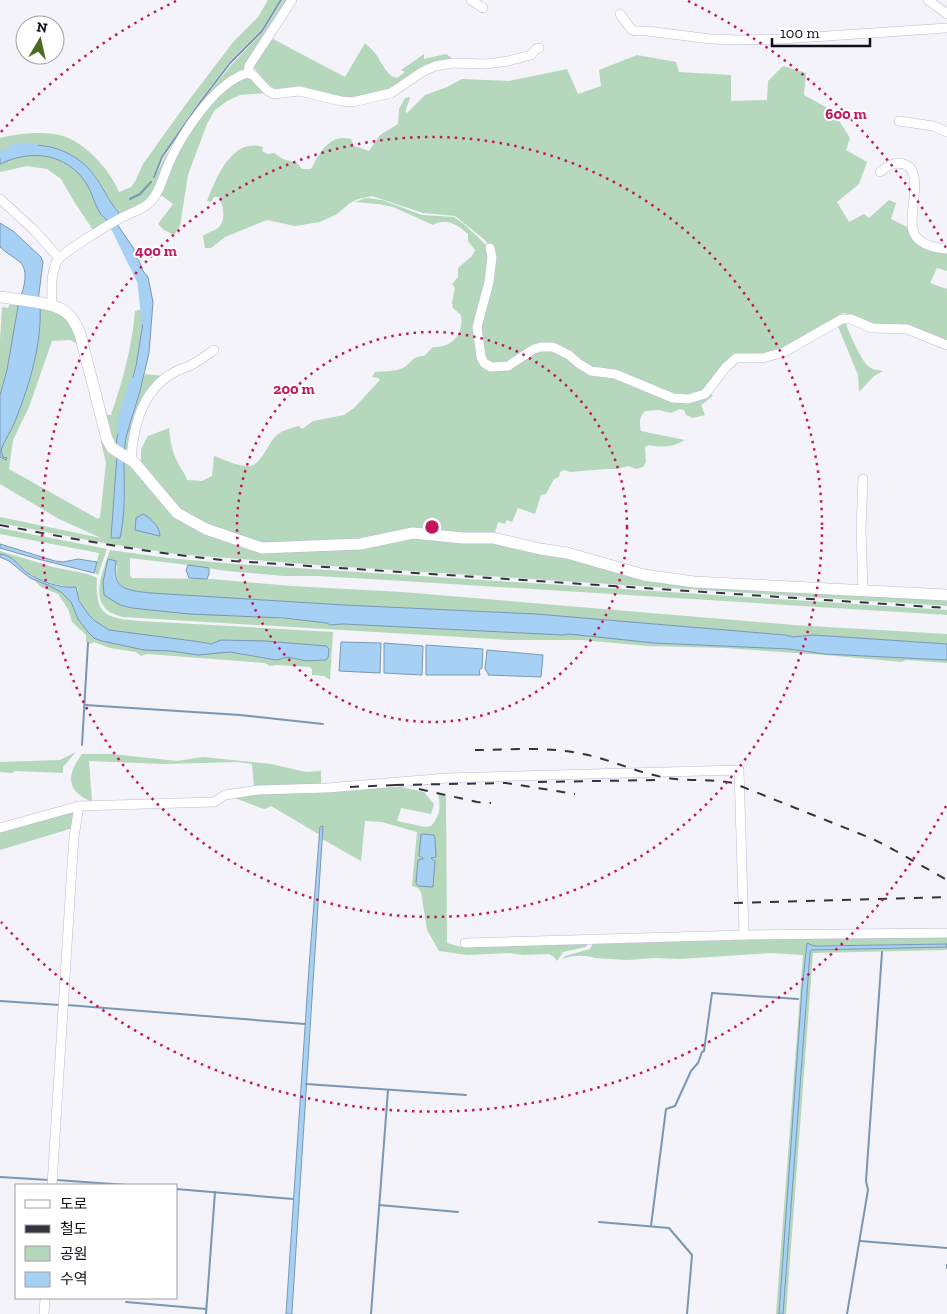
<svg xmlns="http://www.w3.org/2000/svg" width="947" height="1314" viewBox="0 0 947 1314" font-family="'Zilla Slab','Noto Sans KR',serif">
<style>
.green{fill:#b5d7bb;fill-rule:evenodd}
.water{fill:#a6d1f5;stroke:#7997b3}
.lines{fill:none;stroke-linecap:round;stroke-linejoin:round}
.stream{stroke:#7997b3;stroke-width:2}
.canal{stroke:#a6d1f5;stroke-width:7}
.minor-casing{stroke:#bdb8d7;stroke-width:10}
.major-casing{stroke:#bdb8d7;stroke-width:12}
.minor{stroke:#fff;stroke-width:9}
.major{stroke:#fff;stroke-width:11}
.rail{stroke:#34323d;stroke-width:2;stroke-dasharray:9 9;stroke-linecap:butt}
.ring{fill:none;stroke:#c2185b;stroke-width:2.5;stroke-dasharray:2.5 5}
.centre{fill:#c2185b;stroke:#fff;stroke-width:2.5}
.ring-label{font-size:15px;text-anchor:middle;font-weight:bold;fill:#c2185b;stroke:#fff;stroke-width:4;stroke-linejoin:round;paint-order:stroke}
</style>
<rect width="100%" height="100%" fill="#f4f3f9"/>
<g class="green">
<path d="M268,0H280L261,30L229,62L200,100L161,157L153,176L154,178L155,177L164,158L202,101L232,64L263,32L283,0H290L244,70L205,105L152,199L115,217L118,213C108,201 103,185 93,173C68,144 34,140 0,154V138C18,133 49,130 66,137C88,146 110,170 119,192L131,187L135,182L143,164L186,104L234,41L258,17Z"/>
<path d="M273,39L345,77L365,43C368,46 372,49 374,52C382,61 385,75 397,78L405,72L401,70L424,54V59L446,54L452,58L442,60L424,65L394,89L375,92L348,100L300,86L275,89L265,82L252,65Z"/>
<path d="M637,55L676,62L679,72L731,75V101L767,100L768,81L783,66L806,73L804,95L833,111L850,138L846,150L867,162L859,184L837,202L849,222L864,214L869,218L889,200L896,203L891,219L909,228L929,249L947,253V271L937,268L930,283L947,289V342L870,325L848,314L843,313L801,341L772,354H742L703,390L690,395H677L598,370L555,345L508,363H493L488,361L484,355L480,335L494,251L485,240L455,216L423,213L372,196L358,199L350,203L337,214L320,222L295,226L267,220L225,237L211,248H205L203,236C208,232 214,231 218,228C226,221 224,206 219,197H214L211,202L207,201C216,178 232,137 263,147L262,151L268,154L274,153L283,159L297,163L302,169H311C320,153 329,133 351,139L354,146L369,151L380,135L398,124L399,109L405,98L410,97C409,103 405,108 406,114L425,95L447,87L462,79L509,81L567,69L578,94L601,86L599,70Z"/>
<polygon points="249,76 267,93 240,95 227,101 215,110 207,124 188,175 180,226 174,235 164,230 158,224 173,204 161,195 171,166 182,145 209,106 232,84"/>
<path d="M32,155C55,156 77,164 88,186C95,201 98,211 110,223L93,230L75,203L61,179L47,169L27,166L0,172V164L12,158Z"/>
<path d="M366,198L382,200L422,215L454,217L465,225L489,248L491,252L477,318L480,358L497,368L547,347L577,364L609,373L673,399L709,392L713,396L701,405L705,415L693,418L686,415L684,410L680,409L671,413L659,410L645,411C639,417 639,424 641,431L685,440C674,447 661,448 649,445L645,447L646,462L643,467L636,469L629,466L616,469H605L570,472L564,470L560,472L559,477L554,479L546,494L541,495L535,514L518,508L512,522L507,520L505,524L498,522L494,536L261,546L182,514L141,467V449L148,436L169,428C170,440 172,451 177,461C180,468 185,473 187,480L202,481L212,476L214,456C225,460 237,466 248,466C261,467 268,442 277,435C283,430 291,428 299,426L302,429L313,421L344,415L354,408L380,380L378,378L372,377L375,372C383,371 392,372 400,369C411,366 410,356 424,356L433,347C453,348 464,333 461,315L453,308L452,302L455,288L452,284L458,277V268L472,256L475,250L468,241V234C458,225 446,217 433,225L393,207L378,204L355,202Z"/>
<polygon points="19,301 7,370 0,395 0,340 2,307 8,308 9,305 14,305"/>
<path d="M40,305L68,316L80,345L70,340L52,341L29,407L13,440L9,469L98,519L100,517L106,463L101,442L102,431L117,455L111,538L125,504L124,459L161,499L250,548H360L380,546L406,537L482,540L568,557L615,571L947,598V606L331,566L176,554L98,542L0,523V517L101,538L59,519L0,484V457L6,460V458L3,457L1,450C5,439 12,430 16,419C30,382 42,345 40,305Z"/>
<path d="M145,308L136,366L126,401L116,448L104,415H111C123,380 132,347 135,311Z"/>
<path d="M845,321C848,331 861,360 868,366C872,370 878,370 883,371L874,376L859,392L858,375L837,324Z"/>
<polygon points="145,374 164,376 157,383 129,450 124,453 126,437"/>
<polygon points="0,528 107,549 98,575 94,573 99,553 0,534"/>
<path d="M110,550L168,558L236,564L947,610V615L403,581L318,576H284L227,571L188,565L130,558V575L132,578L211,579L291,586L402,592L794,625L947,634V644L814,635L793,637L785,635L536,614L344,605L151,593C130,590 114,593 117,566L108,560L103,582L104,595L120,605L132,608C197,615 262,615 327,623L330,625L343,624L563,635L569,634L587,635L654,643L789,649L825,654L947,660V663L906,660L902,662L825,655L724,648L647,646L582,640H510L123,617C85,609 102,574 110,550Z"/>
<path d="M0,551L53,567L88,574L97,578C95,616 106,618 140,621L333,632L330,680L324,676L312,675V669L310,667L277,665L270,666L265,663L147,654L141,656L136,652L110,648L94,642L91,644L86,642V635L72,622L68,609L58,594L41,587L34,580L50,586L61,592L71,602L78,619L102,641L144,650L171,651L198,655L230,652L276,660L288,657L306,661L325,660L314,646C285,642 253,640 223,641C214,641 210,646 201,642C183,639 165,637 147,635C134,634 120,634 108,630C98,626 91,618 85,609C80,602 76,597 78,588C61,586 44,583 29,573C19,567 13,556 0,554Z"/>
<polygon points="76,752 63,767 63,773 14,771 13,773 0,772 0,762 60,760"/>
<path d="M82,754H112L177,761L203,757L271,764L306,772L321,771V786L254,787L252,764L238,762L164,764L89,761L92,802C66,790 66,776 82,754Z"/>
<path d="M396,786L424,792L434,804L431,814L401,808L397,821L425,827L431,826C440,816 441,807 438,794L446,797L447,943L461,947L588,943L586,947L563,952L557,961L554,957L549,954L523,955L510,953L467,955L439,951L427,930L421,892L418,888L412,886L417,832L382,822L365,821L361,861L322,839L323,827H320V835L271,806L265,809L261,808L232,797L259,793ZM421,834L435,857L430,858L416,885L418,860L423,859V857L419,856Z"/>
<polygon points="75,808 73,828 0,850 0,831"/>
<path d="M947,936V944L814,946L806,951L779,1314H776L803,955L771,953L680,959L655,958L627,960L595,958C587,955 571,955 563,959L565,956L590,949L593,943Z"/>
<polygon points="947,947 947,950 813,953 786,1314 783,1314 810,952 811,950"/>
</g>
<g class="water">
<path d="M32,145C55,145 79,155 93,174C103,186 108,201 119,213L110,223C106,219 101,216 99,211C94,203 92,192 86,183C66,153 31,149 0,164V154L9,150Z"/>
<path d="M0,223L13,231L41,257L43,262L38,301L20,298C24,288 29,271 20,262C14,257 6,253 0,247Z"/>
<polygon points="117,224 134,249 143,271 148,277 153,302 149,353 140,391 126,437 124,453 116,448 117,438 136,366 144,317 145,293 138,272 112,227"/>
<path d="M19,301L40,305C42,345 30,382 16,419C12,430 5,439 1,450L3,457L7,458L6,460L0,457V395L7,370Z"/>
<path d="M117,455L124,459C124,486 126,512 120,538H111Z"/>
<path d="M143,514C151,518 160,527 160,536L135,530L136,518Z"/>
<polygon points="0,544 55,561 63,562 78,559 97,562 94,573 38,559 0,548"/>
<path d="M0,554C12,555 18,565 26,572C39,581 61,589 76,587L79,601L89,615L95,621L109,630L201,642L211,644L221,640L265,641L326,646L329,649L328,658L325,660L306,661L288,657L276,660L230,652L198,655L171,651L144,650L102,641L94,638L88,632L78,619L71,602L61,592L50,586L30,578L9,561L0,557Z"/>
<path d="M108,559L116,561C112,590 126,590 151,593L344,605L536,614L785,635L793,637L814,635L947,644V660L825,654L789,649L654,643L569,634L563,635L343,624L330,625L327,623L283,618L189,614L132,608L120,605L104,595L103,582Z"/>
<polygon points="188,565 209,568 209,574 207,579 189,578 186,570"/>
<polygon points="341,642 381,643 380,673 339,671"/>
<polygon points="384,643 423,646 422,675 384,673"/>
<polygon points="426,645 483,649 482,668 479,670 480,675 426,675"/>
<polygon points="487,650 543,655 541,677 488,675 488,673 485,669"/>
<polygon points="323,826 292,1312 292,1314 286,1314 309,967 320,827"/>
<polygon points="421,834 434,835 435,838 436,857 431,858 435,861 433,887 418,886 416,883 418,860 423,859 423,858 419,856"/>
<polygon points="807,943 814,946 820,946 947,944 947,947 811,950 810,952 783,1314 779,1314 802,989"/>
</g>
<g class="lines">
<g class="stream">
<polyline points="154,177 162,157 201,101 230,63 262,31 281,0"/>
<polyline points="130,199 140,194 151,182"/>
<polyline points="85,705 240,715 323,724"/>
<polyline points="82,745 88,643"/>
<polyline points="0,1001 60,1005"/>
<polyline points="67,1005 305,1024"/>
<polyline points="306,1084 466,1095"/>
<polyline points="0,1177 49,1180"/>
<polyline points="56,1180 127,1185"/>
<polyline points="176,1189 293,1199"/>
<polyline points="379,1205 458,1212"/>
<polyline points="599,1222 669,1228 692,1255 687,1314"/>
<polyline points="651,1226 666,1109 675,1106 691,1071 698,1063 702,1052 704,1051 712,993 798,999"/>
<polyline points="860,1241 947,1248"/>
<polyline points="947,1268 947,1265"/>
<polyline points="126,1302 206,1309"/>
<polyline points="206,1314 215,1192"/>
<polyline points="371,1314 388,1090"/>
<polyline points="847,1314 868,1190 866,1181 882,952"/>
</g>
<g class="canal">
<polyline points="0,155 19,146 35,147"/>
<polyline points="115,229 141,282 145,322"/>
<polyline points="121,431 122,418 133,381"/>
</g>
<g class="minor-casing">
<g id="minor">
<polyline points="471,0 483,8"/>
<polyline points="928,0 947,14"/>
<polyline points="620,14 631,29 635,31 647,31 711,39 738,40 783,39 947,28"/>
<polyline points="248,73 249,66 292,0"/>
<polyline points="899,121 933,126 947,132"/>
<path d="M880,172C888,166 894,161 904,164C926,171 906,216 914,233C919,245 935,248 947,249"/>
<polyline points="0,199 34,230 59,258"/>
<polyline points="490,248 492,257 489,282 477,327 481,357 484,363 491,367 508,366 534,349 541,347 553,347 569,355 578,363 591,371 615,374 673,398 688,399 705,394 726,367 736,358 763,358 784,352 842,319 851,319 872,328 907,329 947,345"/>
<path d="M52,305C52,290 50,272 58,260C63,252 114,221 125,216C135,211 144,209 151,201C161,190 163,176 169,163C181,135 216,81 248,73L253,75L268,91L274,94L299,91L341,101L353,102L391,93L422,72L435,66L453,63L486,64L508,61L531,55L536,49L539,48"/>
<path d="M131,460C133,427 142,390 173,373C179,369 186,368 191,365C199,361 207,355 214,350"/>
<polyline points="863,591 861,530 863,479"/>
<polyline points="0,828 79,806 214,802 225,795 258,790 327,788 447,778 739,770 744,935"/>
<polyline points="465,943 744,935 947,933"/>
<polyline points="52,1185 72,866 74,837 79,806"/>
<polyline points="44,1314 45,1298"/>
</g>
</g>
<g class="major-casing">
<path id="major" d="M0,297C17,300 57,302 68,314C74,319 77,327 80,334L107,439L112,448L134,462L177,513L206,529L262,548L360,544L413,533L463,538H493L540,549L567,553L644,575L694,582L947,595"/>
</g>
<use href="#minor" class="minor"/>
<use href="#major" class="major"/>
<g class="rail">
<path d="M0,525C78,540 155,554 234,561L947,608"/>
<path d="M475,750C510,750 548,746 583,754C614,760 643,776 676,779C695,781 714,779 733,783L873,839L894,850L947,880"/>
<polyline points="538,782 656,780"/>
<polyline points="395,785 506,783 575,794"/>
<polyline points="350,787 395,785 402,786"/>
<polyline points="419,789 477,802 491,803"/>
<polyline points="734,903 947,897"/>
</g>
</g>
<g class="ring">
<circle cx="432" cy="527" r="195"/>
<circle cx="432" cy="527" r="390"/>
<path d="M946 806A585 585 0 0 1 1 922M1 132A585 585 0 0 1 176 1M688 1A585 585 0 0 1 946 248"/>
</g>
<circle cx="432" cy="527" r="8" class="centre"/>
<g class="ring-label">
<text x="846" y="119">600 m</text>
<text x="156" y="256">400 m</text>
<text x="294" y="394">200 m</text>
</g>
<rect x="15" y="1184" width="162" height="115" fill="#ffffff" stroke="#a09fa3"/>
<rect x="25" y="1200" width="25" height="8" fill="#ffffff" stroke="#a09fa3"/>
<text x="60" y="1209" font-size="15" fill="#110f1a">도로</text>
<rect x="25" y="1225" width="25" height="8" fill="#34323d" stroke="#a09fa3"/>
<text x="60" y="1234" font-size="15" fill="#110f1a">철도</text>
<rect x="25" y="1246" width="25" height="15" fill="#b5d7bb" stroke="#a09fa3"/>
<text x="60" y="1259" font-size="15" fill="#110f1a">공원</text>
<rect x="25" y="1272" width="25" height="15" fill="#a6d1f5" stroke="#a09fa3"/>
<text x="60" y="1284" font-size="15" fill="#110f1a">수역</text>
<g transform="translate(40 40) rotate(9)"><circle r="24" fill="#ffffff" stroke="#a09fa3"/>
<path d="M0-4L9 19L0 12L-9 19Z" fill="#4d6c22"/>
<text y="-8" font-size="14" font-weight="bold" text-anchor="middle" fill="#110f1a">N</text>
</g>
<path d="M772 38v8h98v-8" fill="none" stroke="#110f1a" stroke-width="2.5"/>
<text x="780" y="38" font-size="15" fill="#110f1a" stroke="#ffffff" stroke-width="4" paint-order="stroke">100 m</text>
</svg>
